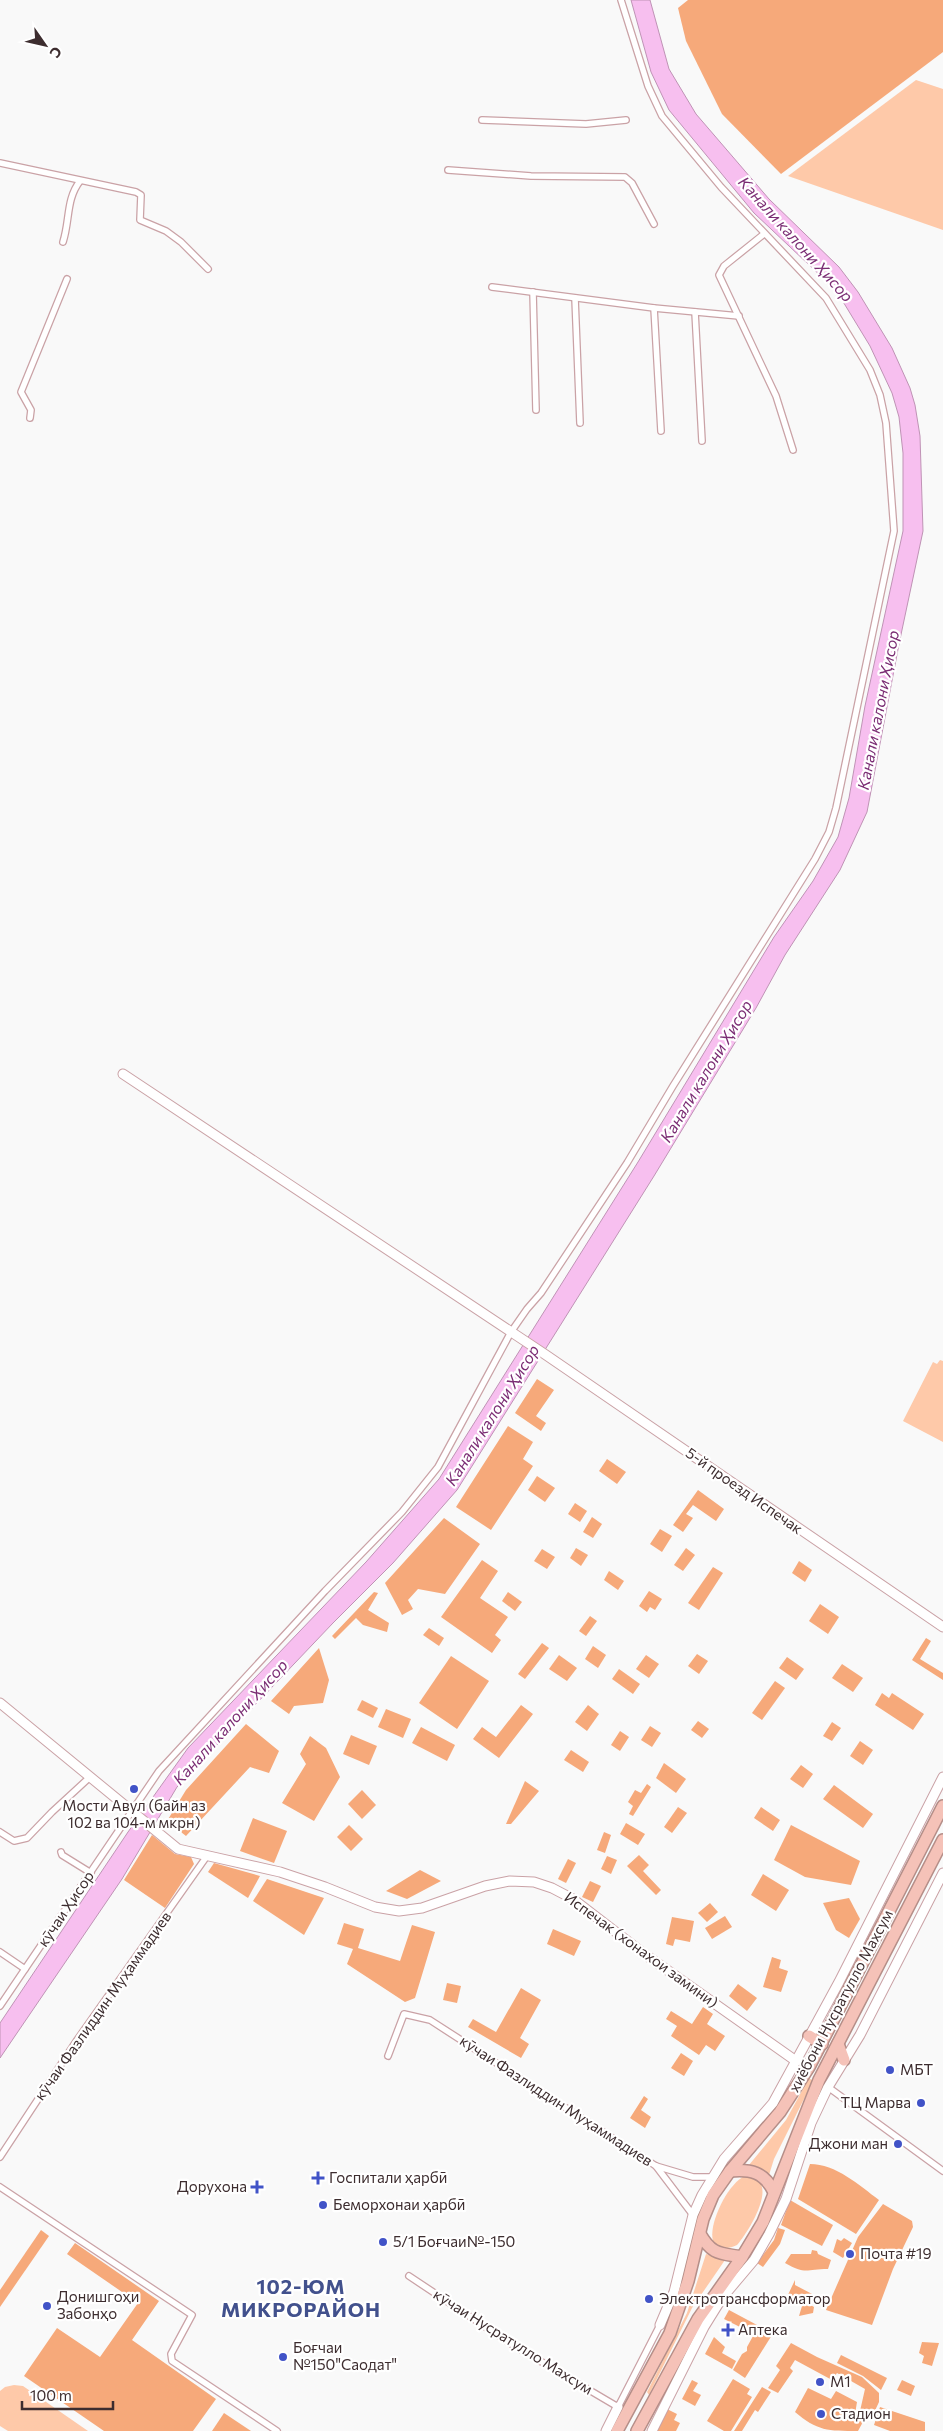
<svg xmlns="http://www.w3.org/2000/svg" width="943" height="2431" viewBox="0 0 943 2431" font-family="Commissioner,sans-serif">
<style>
.green{fill:#fec9a9}
.forest{fill:#f6a97a}
.water{fill:#f7bfef;stroke:#bf93b5}
.lines{fill:none;stroke-linecap:round;stroke-linejoin:round}
.street-casing{stroke:#caa2a6;stroke-width:8}
.secondary-casing{stroke:#caa2a6;stroke-width:11}
.highway-casing{stroke:#b58e88;stroke-width:14}
.street{stroke:#fff;stroke-width:5.5}
.secondary{stroke:#fff;stroke-width:9}
.highway{stroke:#f5c2b8;stroke-width:11}
.poi-dot{fill:#4153c7;stroke:#fff;stroke-width:2}
.labels{text-anchor:middle;stroke-width:4.5;stroke-linejoin:round;paint-order:stroke}
.street-label{font-size:15px;fill:#3d2d2f;stroke:#fff}
.poi-label{font-size:15px;fill:#3d2d2f;stroke:#fff;text-anchor:start}
.water-label{font-size:16px;font-style:italic;fill:#7b2d74;stroke:#fff}
.district-label{font-size:20px;font-weight:bold;letter-spacing:1px;fill:#42518d;stroke:#fff}
</style>
<rect width="100%" height="100%" fill="#f9f9f9"/>
<g class="green">
<polygon points="916,80 943,89 943,230 788,176"/>
<polygon points="940,1360 943,1361 943,1442 903,1421 933,1362 937,1364"/>
<polygon points="809,2078 813,2081 774,2159 769,2175 756,2166 749,2165 786,2120"/>
<path d="M745,2176C783,2177 749,2231 737,2245C728,2249 720,2250 713,2241C708,2224 728,2183 745,2176Z"/>
<polygon points="706,2254 725,2260 692,2308 649,2395 647,2392 687,2313"/>
<polygon points="14,2385 23,2386 88,2431 8,2431 0,2426 0,2391 5,2387"/>
</g>
<g class="forest">
<polygon points="688,0 943,0 943,52 781,174 722,114 686,41 678,8"/>
<polygon points="537,1379 554,1390 536,1416 546,1423 541,1431 515,1413"/>
<polygon points="508,1426 533,1442 523,1459 533,1466 491,1530 456,1507"/>
<polygon points="607,1459 626,1472 617,1484 599,1471"/>
<polygon points="537,1476 555,1488 545,1502 528,1490"/>
<polygon points="698,1490 724,1509 716,1521 693,1505 686,1514 693,1518 683,1532 673,1525"/>
<polygon points="575,1503 587,1511 580,1522 568,1514"/>
<polygon points="592,1517 602,1524 593,1538 583,1532"/>
<polygon points="444,1518 480,1544 445,1594 418,1589 408,1600 413,1609 402,1615 385,1583"/>
<polygon points="660,1529 672,1536 662,1552 650,1544"/>
<polygon points="576,1548 588,1555 581,1566 570,1558"/>
<polygon points="686,1548 695,1555 683,1571 674,1565"/>
<polygon points="542,1549 555,1557 547,1569 534,1561"/>
<polygon points="482,1560 498,1571 480,1598 508,1617 495,1635 501,1640 492,1653 441,1617"/>
<polygon points="799,1561 812,1570 805,1582 792,1573"/>
<polygon points="713,1567 723,1573 699,1610 688,1603"/>
<polygon points="609,1571 624,1581 618,1590 604,1580"/>
<polygon points="649,1591 662,1599 655,1610 650,1607 647,1612 639,1606"/>
<polygon points="374,1592 378,1593 368,1610 389,1623 387,1632 363,1625 356,1618 335,1639 332,1636"/>
<polygon points="508,1592 522,1602 515,1611 502,1601"/>
<polygon points="820,1604 839,1617 828,1634 809,1621"/>
<polygon points="590,1616 597,1621 586,1636 579,1631"/>
<polygon points="429,1628 444,1638 439,1646 423,1635"/>
<polygon points="926,1638 931,1641 920,1659 943,1673 943,1680 912,1660"/>
<polygon points="542,1643 549,1648 525,1679 518,1674"/>
<polygon points="593,1646 606,1655 598,1668 585,1659"/>
<polygon points="319,1648 329,1680 323,1703 294,1706 289,1714 271,1701"/>
<polygon points="697,1654 708,1661 699,1674 688,1666"/>
<polygon points="559,1655 577,1668 567,1681 549,1669"/>
<polygon points="646,1655 659,1664 649,1678 636,1669"/>
<polygon points="451,1656 489,1681 457,1729 419,1703"/>
<polygon points="787,1657 804,1669 796,1680 779,1668"/>
<polygon points="842,1664 863,1678 853,1692 832,1678"/>
<polygon points="619,1669 640,1684 633,1694 612,1679"/>
<polygon points="775,1681 785,1688 762,1720 752,1713"/>
<polygon points="882,1693 889,1698 892,1693 924,1714 913,1730 875,1705"/>
<polygon points="362,1700 378,1708 373,1718 357,1710"/>
<polygon points="521,1705 533,1714 499,1758 473,1739 482,1727 496,1737"/>
<polygon points="588,1705 599,1714 587,1731 575,1722"/>
<polygon points="386,1709 411,1719 403,1738 378,1727"/>
<polygon points="698,1721 709,1729 702,1738 691,1730"/>
<polygon points="832,1722 841,1728 832,1741 823,1736"/>
<polygon points="246,1724 279,1751 269,1773 250,1767 186,1836 167,1821 186,1790"/>
<polygon points="650,1726 661,1733 652,1747 641,1740"/>
<polygon points="421,1727 455,1745 447,1761 412,1743"/>
<polygon points="620,1731 629,1737 620,1751 611,1745"/>
<polygon points="351,1735 377,1746 369,1765 343,1754"/>
<polygon points="310,1736 326,1748 340,1777 314,1821 282,1803 306,1764 300,1754"/>
<polygon points="860,1741 873,1750 863,1765 850,1756"/>
<polygon points="571,1750 589,1762 583,1772 564,1760"/>
<polygon points="664,1763 686,1779 676,1793 656,1778"/>
<polygon points="801,1765 813,1774 803,1788 790,1779"/>
<polygon points="525,1781 539,1791 511,1824 506,1824"/>
<polygon points="647,1784 651,1787 633,1816 629,1814 633,1806 628,1802 635,1790 641,1793"/>
<polygon points="834,1785 873,1814 863,1828 823,1799"/>
<polygon points="362,1790 376,1805 362,1819 348,1804"/>
<polygon points="678,1807 687,1813 672,1833 664,1827"/>
<polygon points="761,1807 780,1820 773,1831 754,1818"/>
<polygon points="253,1818 287,1831 274,1863 240,1851"/>
<polygon points="626,1823 645,1834 638,1845 620,1834"/>
<polygon points="349,1825 363,1839 351,1851 337,1837"/>
<polygon points="791,1825 860,1861 851,1885 805,1877 774,1860"/>
<polygon points="604,1832 611,1835 605,1853 597,1850"/>
<polygon points="152,1835 175,1854 191,1857 194,1864 165,1908 124,1880"/>
<polygon points="639,1855 649,1865 643,1871 661,1890 656,1895 627,1866"/>
<polygon points="607,1856 617,1860 611,1874 601,1869"/>
<polygon points="568,1859 576,1863 566,1883 558,1879"/>
<polygon points="214,1863 260,1876 248,1898 208,1872"/>
<polygon points="420,1870 441,1881 407,1899 386,1891"/>
<polygon points="763,1874 789,1890 776,1911 751,1895"/>
<polygon points="267,1879 324,1898 304,1935 253,1901"/>
<polygon points="590,1881 601,1886 593,1902 582,1897"/>
<polygon points="849,1898 860,1919 849,1938 836,1930 823,1903"/>
<polygon points="710,1903 718,1912 707,1922 698,1913"/>
<polygon points="725,1916 732,1927 712,1939 705,1928"/>
<polygon points="672,1917 694,1921 690,1942 675,1939 673,1946 666,1944"/>
<polygon points="344,1923 364,1929 358,1948 400,1961 412,1925 435,1932 415,1998 405,2002 347,1964 353,1949 337,1944"/>
<polygon points="553,1929 581,1941 574,1956 547,1944"/>
<polygon points="772,1957 781,1960 779,1968 788,1971 781,1992 763,1987"/>
<polygon points="447,1983 461,1986 457,2003 443,2000"/>
<polygon points="738,1984 757,1998 747,2011 729,1996"/>
<polygon points="521,1988 541,2000 520,2038 529,2044 521,2058 468,2027 473,2019 496,2032"/>
<polygon points="703,2007 713,2014 707,2024 725,2036 715,2051 706,2045 699,2055 671,2036 677,2026 666,2019 671,2011 692,2024"/>
<polygon points="681,2053 693,2061 684,2076 671,2068"/>
<polygon points="644,2096 648,2099 641,2110 651,2117 645,2128 630,2118"/>
<path d="M810,2164C836,2164 859,2185 879,2200L856,2234L798,2199Z"/>
<polygon points="790,2200 833,2225 822,2246 781,2225"/>
<polygon points="883,2204 912,2221 913,2227 893,2269 872,2325 826,2310 858,2237"/>
<polygon points="778,2228 785,2230 780,2244 763,2267 757,2263 774,2240"/>
<polygon points="41,2230 49,2236 0,2307 0,2290"/>
<polygon points="844,2238 852,2243 843,2258 833,2252 837,2239 841,2241"/>
<polygon points="75,2243 159,2301 132,2340 216,2399 193,2431 104,2431 24,2376 57,2328 100,2357 138,2303 67,2254"/>
<path d="M812,2250L817,2251L818,2254L831,2260L828,2269C806,2269 806,2275 785,2263L791,2254H811Z"/>
<polygon points="795,2280 795,2285 814,2295 809,2304 814,2307 813,2313 799,2316 802,2306 786,2299"/>
<polygon points="729,2310 757,2325 751,2337 752,2333 724,2319"/>
<polygon points="758,2327 772,2335 745,2378 733,2370 742,2354 747,2351 747,2347"/>
<polygon points="714,2337 725,2347 722,2353 736,2361 732,2369 705,2354"/>
<polygon points="922,2342 939,2343 932,2366 922,2363 924,2356 919,2353"/>
<polygon points="791,2343 817,2357 862,2377 879,2393 879,2402 872,2417 860,2411 865,2389 837,2373 832,2380 795,2360 790,2368 793,2371 778,2393 768,2388 780,2370 776,2366"/>
<polygon points="841,2355 887,2378 881,2390 863,2376 837,2363"/>
<polygon points="733,2379 750,2389 747,2394 752,2397 731,2431 724,2431 707,2421"/>
<polygon points="692,2380 698,2383 693,2391 701,2395 695,2406 682,2399"/>
<polygon points="902,2380 915,2386 911,2396 897,2390"/>
<polygon points="762,2387 771,2392 758,2412 755,2410 742,2431 734,2431"/>
<path d="M808,2388L831,2399L836,2391L857,2402L855,2414L864,2420L858,2431C828,2431 817,2431 795,2412Z"/>
<polygon points="880,2407 925,2422 925,2431 890,2431 874,2425"/>
<polygon points="667,2409 677,2414 674,2420 680,2423 676,2431 656,2431"/>
<polygon points="224,2413 251,2431 212,2431"/>
</g>
<polygon class="water" points="631,0 650,0 669,69 696,114 769,199 839,267 858,292 892,348 910,388 915,405 920,436 923,531 899,644 867,812 840,870 785,955 756,1008 654,1176 457,1490 393,1563 333,1623 177,1787 122,1879 0,2058 0,2023 128,1832 188,1748 366,1562 439,1479 638,1162 774,937 813,881 838,837 849,798 865,706 903,531 903,453 899,417 892,393 870,346 842,300 824,279 754,213 669,110 651,72"/>
<g class="lines">
<g class="street-casing">
<g id="street">
<polyline points="482,120 586,124 626,120"/>
<polyline points="0,163 136,192 141,195 140,220 166,231 181,242 208,269"/>
<polyline points="448,170 531,176 625,177 632,183 654,224"/>
<polyline points="764,234 724,266 719,275 776,396 793,450"/>
<path d="M63,242C70,220 66,199 80,181"/>
<polyline points="492,287 654,308 739,316"/>
<polyline points="533,292 536,410"/>
<polyline points="575,298 580,423"/>
<polyline points="654,308 661,431"/>
<polyline points="695,312 702,441"/>
<polyline points="30,418 31,410 21,392 67,279"/>
<polyline points="0,1832 14,1841 27,1838 52,1812 90,1777"/>
<polyline points="61,1852 62,1855 91,1873"/>
<polyline points="0,1952 25,1969"/>
<polyline points="0,2006 159,1771 325,1591 402,1512 438,1467 511,1332 527,1309 541,1293 627,1163 673,1086 815,859 829,832 836,808 894,531 886,423 880,395 870,370 826,298 721,187 662,116 648,86 621,0"/>
<polyline points="388,2056 404,2014 430,2020 656,2166 693,2177 711,2177"/>
<polyline points="828,2087 943,2171"/>
<polyline points="0,2157 77,2040 207,1856"/>
<polyline points="656,2166 693,2215"/>
<polyline points="0,2187 192,2315 171,2354 172,2361 277,2431"/>
<polyline points="409,2276 508,2342 618,2407 660,2325"/>
</g>
</g>
<g class="secondary-casing">
<g id="secondary">
<polyline points="123,1074 546,1355 943,1627"/>
<polyline points="0,1703 178,1849 280,1872 325,1887 375,1907 399,1911 422,1908 485,1886 510,1881 534,1882 552,1888 573,1899 643,1953 796,2061"/>
<polyline points="660,2325 674,2292 693,2215 702,2195 724,2159 773,2103 839,1982 943,1777"/>
<polyline points="606,2431 618,2407"/>
<polyline points="652,2431 704,2327 722,2298 754,2260 769,2234 786,2199 811,2123 828,2087 860,2035 943,1873"/>
</g>
</g>
<g class="highway-casing">
<g id="highway">
<polyline points="809,2036 822,2044"/>
<polyline points="838,2044 844,2060"/>
<path d="M730,2171C751,2169 764,2172 774,2192"/>
<path d="M700,2234C712,2255 720,2253 742,2257"/>
<polyline points="617,2431 670,2333 688,2281 703,2219 713,2195 730,2171 780,2112 809,2067 943,1806"/>
<polyline points="637,2431 698,2319 742,2257 763,2222 819,2080 943,1840"/>
</g>
</g>
<use href="#street" class="street"/>
<use href="#secondary" class="secondary"/>
<use href="#highway" class="highway"/>
</g>
<g class="poi-dot">
<circle cx="134" cy="1789" r="5"/>
<circle cx="890" cy="2070" r="5"/>
<circle cx="921" cy="2103" r="5"/>
<circle cx="898" cy="2144" r="5"/>
<path d="M315.5 2170.5h5v5h5v5h-5v5h-5v-5h-5v-5h5z"/>
<path d="M254.5 2179.5h5v5h5v5h-5v5h-5v-5h-5v-5h5z"/>
<circle cx="323" cy="2205" r="5"/>
<circle cx="383" cy="2242" r="5"/>
<circle cx="850" cy="2254" r="5"/>
<circle cx="649" cy="2299" r="5"/>
<circle cx="47" cy="2306" r="5"/>
<path d="M725.5 2322.5h5v5h5v5h-5v5h-5v-5h-5v-5h5z"/>
<circle cx="283" cy="2357" r="5"/>
<circle cx="820" cy="2382" r="5"/>
<circle cx="821" cy="2414" r="5"/>
</g>
<g class="labels">
<g class="street-label">
<text transform="translate(744 1491) rotate(35)" y="5">5-й проезд Испечак</text>
<text transform="translate(66 1909) rotate(-56)" y="5">кӯчаи Ҳисор</text>
<text transform="translate(641 1950) rotate(36)" y="5">Испечак (хонахои замини)</text>
<text transform="translate(841 2001) rotate(-62)" y="5">хиёбони Нусратулло Махсум</text>
<text transform="translate(103 2006) rotate(-55)" y="5">кӯчаи Фазлиддин Муҳаммадиев</text>
<text transform="translate(556 2101) rotate(33)" y="5">кӯчаи Фазлиддин Муҳаммадиев</text>
<text transform="translate(513 2342) rotate(32)" y="5">кӯчаи Нусратулло Махсум</text>
</g>
<g class="poi-label">
<text x="134" y="1811" text-anchor="middle">Мости Авул (байн аз<tspan x="134" dy="17">102 ва 104-м мкрн)</tspan></text>
<text x="900" y="2075">МБТ</text>
<text x="911" y="2108" text-anchor="end">ТЦ Марва</text>
<text x="888" y="2149" text-anchor="end">Джони ман</text>
<text x="329" y="2183">Госпитали ҳарбӣ</text>
<text x="247" y="2192" text-anchor="end">Дорухона</text>
<text x="333" y="2210">Беморхонаи ҳарбӣ</text>
<text x="393" y="2247">5/1 Боғчаи№-150</text>
<text x="860" y="2259">Почта #19</text>
<text x="57" y="2302">Донишгоҳи<tspan x="57" dy="17">Забонҳо</tspan></text>
<text x="659" y="2304">Электротрансформатор</text>
<text x="738" y="2335">Аптека</text>
<text x="293" y="2353">Боғчаи<tspan x="293" dy="17">№150"Саодат"</tspan></text>
<text x="830" y="2387">М1</text>
<text x="831" y="2419">Стадион</text>
</g>
<g class="water-label">
<text transform="translate(796 239) rotate(48)" y="6">Канали калони Ҳисор</text>
<text transform="translate(878 710) rotate(-79)" y="6">Канали калони Ҳисор</text>
<text transform="translate(706 1071) rotate(-59)" y="6">Канали калони Ҳисор</text>
<text transform="translate(492 1415) rotate(-58)" y="6">Канали калони Ҳисор</text>
<text transform="translate(230 1722) rotate(-48)" y="6">Канали калони Ҳисор</text>
</g>
<g class="district-label">
<text x="301" y="2294">102-ЮМ<tspan x="301" dy="23">МИКРОРАЙОН</tspan></text>
</g>
</g>
<g transform="translate(45 45) rotate(124)" stroke="#ffffff" stroke-width="4" paint-order="stroke">
<path d="M0-4L9 19L0 12L-9 19Z" fill="#3d2d2f"/>
<text y="-8" font-size="14" font-weight="bold" text-anchor="middle" fill="#3d2d2f">С</text>
</g>
<path d="M22 2401v8h91v-8" fill="none" stroke="#3d2d2f" stroke-width="2.5"/>
<text x="30" y="2401" font-size="15" fill="#3d2d2f" stroke="#ffffff" stroke-width="4" paint-order="stroke">100 m</text>
</svg>
